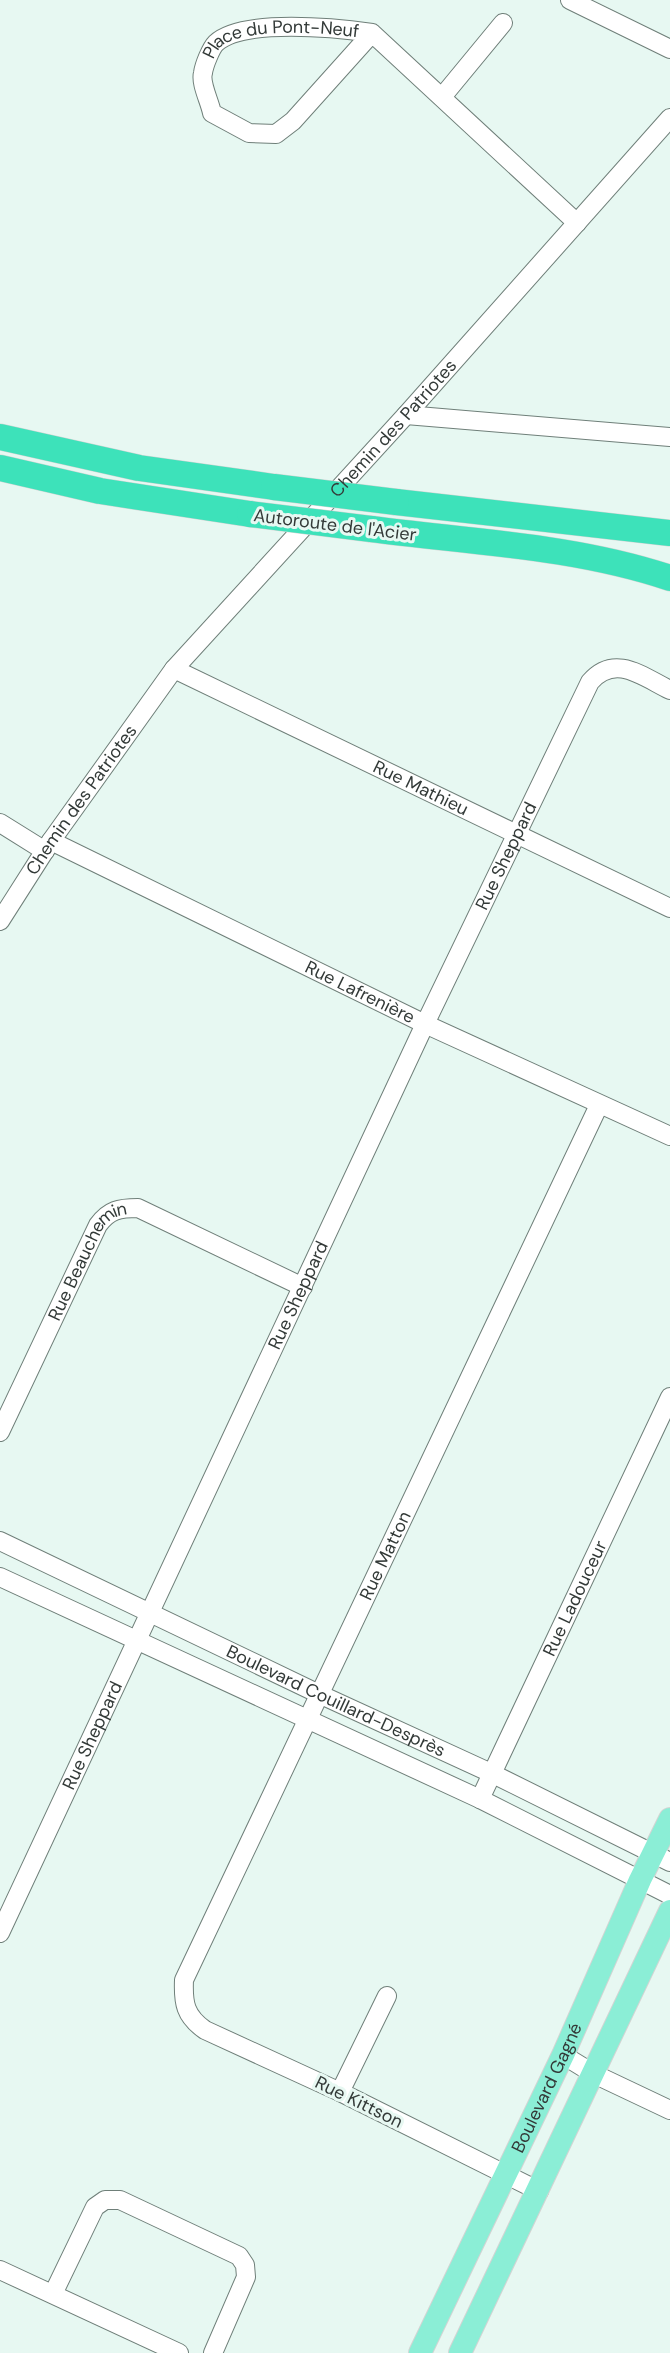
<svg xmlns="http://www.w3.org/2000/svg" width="670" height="2353" viewBox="0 0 670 2353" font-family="'DM Sans',sans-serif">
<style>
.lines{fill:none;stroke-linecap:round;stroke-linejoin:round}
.minor-casing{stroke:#6f7f79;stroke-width:20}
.major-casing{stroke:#d2d4d3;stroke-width:24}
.highway-casing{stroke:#d2d4d3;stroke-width:27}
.minor{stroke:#fff;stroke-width:18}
.major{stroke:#8beed6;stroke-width:22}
.highway{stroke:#3de2ba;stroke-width:26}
.highway-bridge-casing{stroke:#d2d4d3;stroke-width:27;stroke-linecap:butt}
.highway-bridge{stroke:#3de2ba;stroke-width:26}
.labels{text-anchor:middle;stroke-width:6;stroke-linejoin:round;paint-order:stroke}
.street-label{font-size:18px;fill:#333a38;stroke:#e7f8f2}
</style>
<rect width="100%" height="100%" fill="#e7f8f2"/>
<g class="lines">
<g class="minor-casing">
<g id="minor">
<polyline points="570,0 670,49"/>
<path id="s1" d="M372,33L293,121L276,134L249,133L212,113C210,102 200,83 203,73C204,65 211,48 216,43C243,18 338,28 372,33L577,223"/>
<polyline points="442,97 503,23"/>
<polyline points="406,415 670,437"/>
<path id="s2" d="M174,669L670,908"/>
<polyline points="0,823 45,851"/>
<path id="s3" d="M51,841L425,1024L670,1136"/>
<path id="s4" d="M0,921L51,841L174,669L406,415L670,118"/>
<path id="s5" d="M0,1432L98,1225C109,1210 119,1208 138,1208L303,1287"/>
<path id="s6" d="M0,1541L319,1694L491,1773L670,1862"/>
<polyline points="0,1577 480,1799 670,1895"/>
<path id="s7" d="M480,1799L670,1397"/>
<path id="s8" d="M0,1933L425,1024L590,682C615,653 643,677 670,690"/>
<polyline points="563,2055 594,2074 670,2110"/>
<polyline points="340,2092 387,1996"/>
<path id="s9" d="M539,2191L340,2092L205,2030C185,2016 183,2003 184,1980L599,1105"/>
<polyline points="0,2270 179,2353"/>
<polyline points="53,2294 95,2207 105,2200 120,2200 239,2256 245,2265 246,2277 213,2353"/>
</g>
</g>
<g class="major-casing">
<g id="major">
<path id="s10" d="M420,2353L563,2055L640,1880L670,1819"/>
<polyline points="460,2353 670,1911"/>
</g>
</g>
<g class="highway-casing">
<g id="highway">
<polyline points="0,437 139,468 274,487"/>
<polyline points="0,468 100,491 250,514"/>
<polyline points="396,502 670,533"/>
<path d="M371,529C471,542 575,546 670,578"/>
</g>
</g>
<use href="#minor" class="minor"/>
<use href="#major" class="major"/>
<use href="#highway" class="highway"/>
<g class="highway-bridge-casing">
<g id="highway-bridge">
<polyline points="274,487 396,502"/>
<polyline points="250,514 371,529"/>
</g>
</g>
<use href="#highway-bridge" class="highway-bridge"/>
</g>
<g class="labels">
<g class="street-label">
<text dy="6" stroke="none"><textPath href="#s1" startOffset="348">Place du Pont-Neuf</textPath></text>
<text dy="6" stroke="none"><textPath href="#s4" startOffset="632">Chemin des Patriotes</textPath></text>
<text transform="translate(335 525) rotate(7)" y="6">Autoroute de l'Acier</text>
<text dy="6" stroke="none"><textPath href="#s2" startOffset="274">Rue Mathieu</textPath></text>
<text dy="6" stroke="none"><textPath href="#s4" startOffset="146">Chemin des Patriotes</textPath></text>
<text dy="6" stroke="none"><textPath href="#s8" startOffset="1190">Rue Sheppard</textPath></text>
<text dy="6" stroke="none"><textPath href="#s3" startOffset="344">Rue Lafrenière</textPath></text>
<text dy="6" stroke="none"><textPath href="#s5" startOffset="194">Rue Beauchemin</textPath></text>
<text dy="6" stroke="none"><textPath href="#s8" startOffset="704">Rue Sheppard</textPath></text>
<text dy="6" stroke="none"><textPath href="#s9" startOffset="898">Rue Matton</textPath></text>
<text dy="6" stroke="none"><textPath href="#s7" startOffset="222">Rue Ladouceur</textPath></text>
<text dy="6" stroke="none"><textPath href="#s6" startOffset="372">Boulevard Couillard-Desprès</textPath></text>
<text dy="6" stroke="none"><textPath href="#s8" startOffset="218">Rue Sheppard</textPath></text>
<text dy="6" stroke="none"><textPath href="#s10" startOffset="294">Boulevard Gagné</textPath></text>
<text transform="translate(359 2102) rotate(26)" y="6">Rue Kittson</text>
</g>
</g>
</svg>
